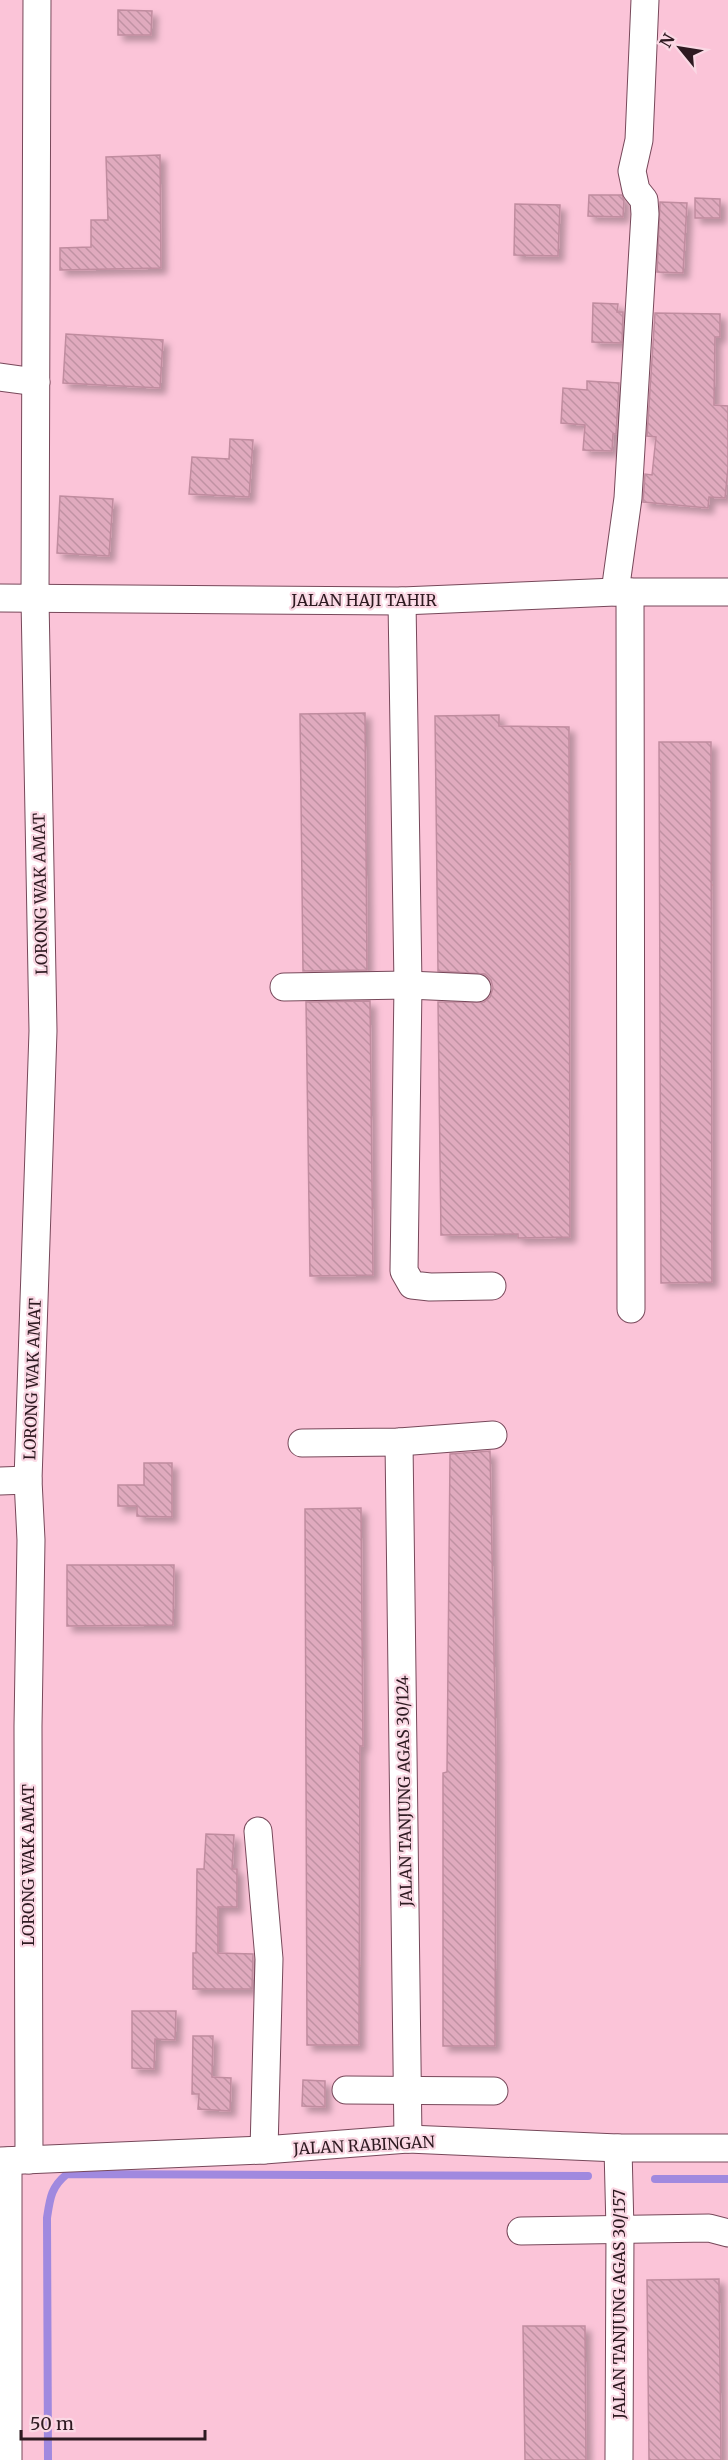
<svg xmlns="http://www.w3.org/2000/svg" width="728" height="2460" viewBox="0 0 728 2460" font-family="Merriweather,serif">
<style>
.lines{fill:none;stroke-linecap:round;stroke-linejoin:round}
.stream{stroke:#a089df;stroke-width:8}
.building{fill:url(#building-back-hatch);stroke:#c08c9f;stroke-width:1.5;filter:url(#shadow)}
.street-casing{stroke:#77485a;stroke-width:29}
.street{stroke:#fff;stroke-width:27}
.labels{text-anchor:middle;stroke-width:4.5;stroke-linejoin:round;paint-order:stroke}
.street-label{font-size:16px;fill:#2e1a21;stroke:#fad8e4}
</style>
<defs>
<pattern id="building-back-hatch" width="6" height="6" patternUnits="userSpaceOnUse" patternTransform="scale(1.5)"><rect width="6" height="6" fill="#e0aabe"/><path d="M-1 5l2 2M0 0l6 6M5-1l2 2" fill="none" stroke="#c092a3"/></pattern>
<filter id="shadow"><feDropShadow dx="5.5" dy="5.5" stdDeviation="3" flood-color="#0004"/></filter>
</defs>
<rect width="100%" height="100%" fill="#fbc4d8"/>
<g class="lines">
<g class="stream">
<polyline points="655,2179 728,2179"/>
<path d="M48,2460L47,2218C50,2198 51,2187 67,2174L588,2176"/>
</g>
</g>
<g class="building">
<polygon points="118,10 152,11 151,35 118,35"/>
<polygon points="160,155 161,268 60,270 60,248 91,247 91,220 108,220 106,157"/>
<polygon points="589,195 622,195 624,200 623,217 588,216"/>
<polygon points="695,198 720,199 720,218 695,218"/>
<polygon points="660,202 687,203 683,273 657,272"/>
<polygon points="515,204 560,205 558,256 514,255"/>
<polygon points="593,303 618,304 617,312 623,312 622,343 592,342"/>
<polygon points="655,313 720,314 720,337 715,337 714,405 728,406 728,468 725,498 709,497 708,508 643,502 645,474 652,475 656,437 647,436"/>
<polygon points="66,334 163,340 160,388 63,383"/>
<polygon points="587,381 619,383 616,434 613,434 612,451 583,450 585,425 561,423 563,388 587,390"/>
<polygon points="230,439 253,440 249,497 189,494 192,457 229,459"/>
<polygon points="60,496 113,499 109,556 57,553"/>
<polygon points="365,713 367,970 303,971 300,714"/>
<polygon points="499,715 499,726 569,727 570,1237 518,1238 518,1234 441,1235 438,1002 484,1002 490,997 493,988 491,980 485,974 438,971 435,716"/>
<polygon points="659,742 711,742 712,1282 661,1283"/>
<polygon points="370,1001 373,1275 310,1276 306,1002"/>
<polygon points="490,1451 496,1755 495,2046 443,2046 443,1773 447,1772 450,1454"/>
<polygon points="144,1463 172,1463 172,1517 137,1516 137,1506 118,1506 118,1485 144,1485"/>
<polygon points="361,1508 363,1746 360,1746 359,2045 307,2045 305,1509"/>
<polygon points="67,1565 174,1565 173,1625 67,1626"/>
<polygon points="206,1834 234,1835 232,1869 237,1869 237,1907 218,1907 218,1953 253,1954 252,1989 193,1989 193,1953 196,1953 197,1869 204,1869"/>
<polygon points="132,2011 176,2011 175,2040 155,2039 154,2069 132,2068"/>
<polygon points="193,2036 213,2036 212,2077 231,2078 230,2111 198,2109 199,2094 192,2094"/>
<polygon points="303,2080 325,2081 325,2107 302,2106"/>
<polygon points="719,2279 721,2460 649,2460 647,2280"/>
<polygon points="523,2326 585,2326 586,2460 525,2460"/>
</g>
<g class="lines">
<g class="street-casing">
<g id="street">
<polyline points="0,377 36,382"/>
<polyline points="615,592 628,498 645,214 644,200 636,190 632,171 639,140 645,0"/>
<polyline points="630,592 631,1309"/>
<polyline points="0,598 402,601 615,592 728,592"/>
<polyline points="402,601 408,985 404,1271 412,1285 430,1287 492,1286"/>
<polyline points="284,987 408,985 477,988"/>
<polyline points="399,1442 408,2139"/>
<polyline points="302,1443 399,1442 493,1435"/>
<polyline points="0,1481 28,1480"/>
<polyline points="258,1831 269,1959 264,2150"/>
<polyline points="346,2090 494,2091"/>
<polyline points="618,2148 620,2230 619,2460"/>
<polyline points="29,2160 28,1726 31,1540 28,1480 43,1031 35,599 37,0"/>
<polyline points="0,2161 264,2150 408,2139 618,2148 728,2148"/>
<polyline points="521,2231 709,2228 728,2233"/>
<polyline points="8,2460 8,2161"/>
</g>
</g>
<use href="#street" class="street"/>
</g>
<g class="labels">
<g class="street-label">
<text x="364" y="606">JALAN HAJI TAHIR</text>
<text transform="translate(40 894) rotate(-91)" y="6">LORONG WAK AMAT</text>
<text transform="translate(32 1379) rotate(-88)" y="6">LORONG WAK AMAT</text>
<text transform="translate(404 1791) rotate(-91)" y="6">JALAN TANJUNG AGAS 30/124</text>
<text transform="translate(28 1865) rotate(-90)" y="6">LORONG WAK AMAT</text>
<text transform="translate(364 2145) rotate(-3)" y="6">JALAN RABINGAN</text>
<text transform="translate(619 2304) rotate(-90)" y="6">JALAN TANJUNG AGAS 30/157</text>
</g>
</g>
<g transform="translate(680 48) rotate(300)" stroke="#fad8e4" stroke-width="4.5" paint-order="stroke">
<path d="M0-4.5L10 22L0 15L-10 22Z" fill="#2e1a21"/>
<text y="-9" font-size="16" font-weight="bold" text-anchor="middle" fill="#2e1a21">N</text>
</g>
<path d="M21 2430v9h184v-9" fill="none" stroke="#2e1a21" stroke-width="3"/>
<text x="30" y="2430" font-size="18" fill="#2e1a21" stroke="#fad8e4" stroke-width="4.5" paint-order="stroke">50 m</text>
</svg>
